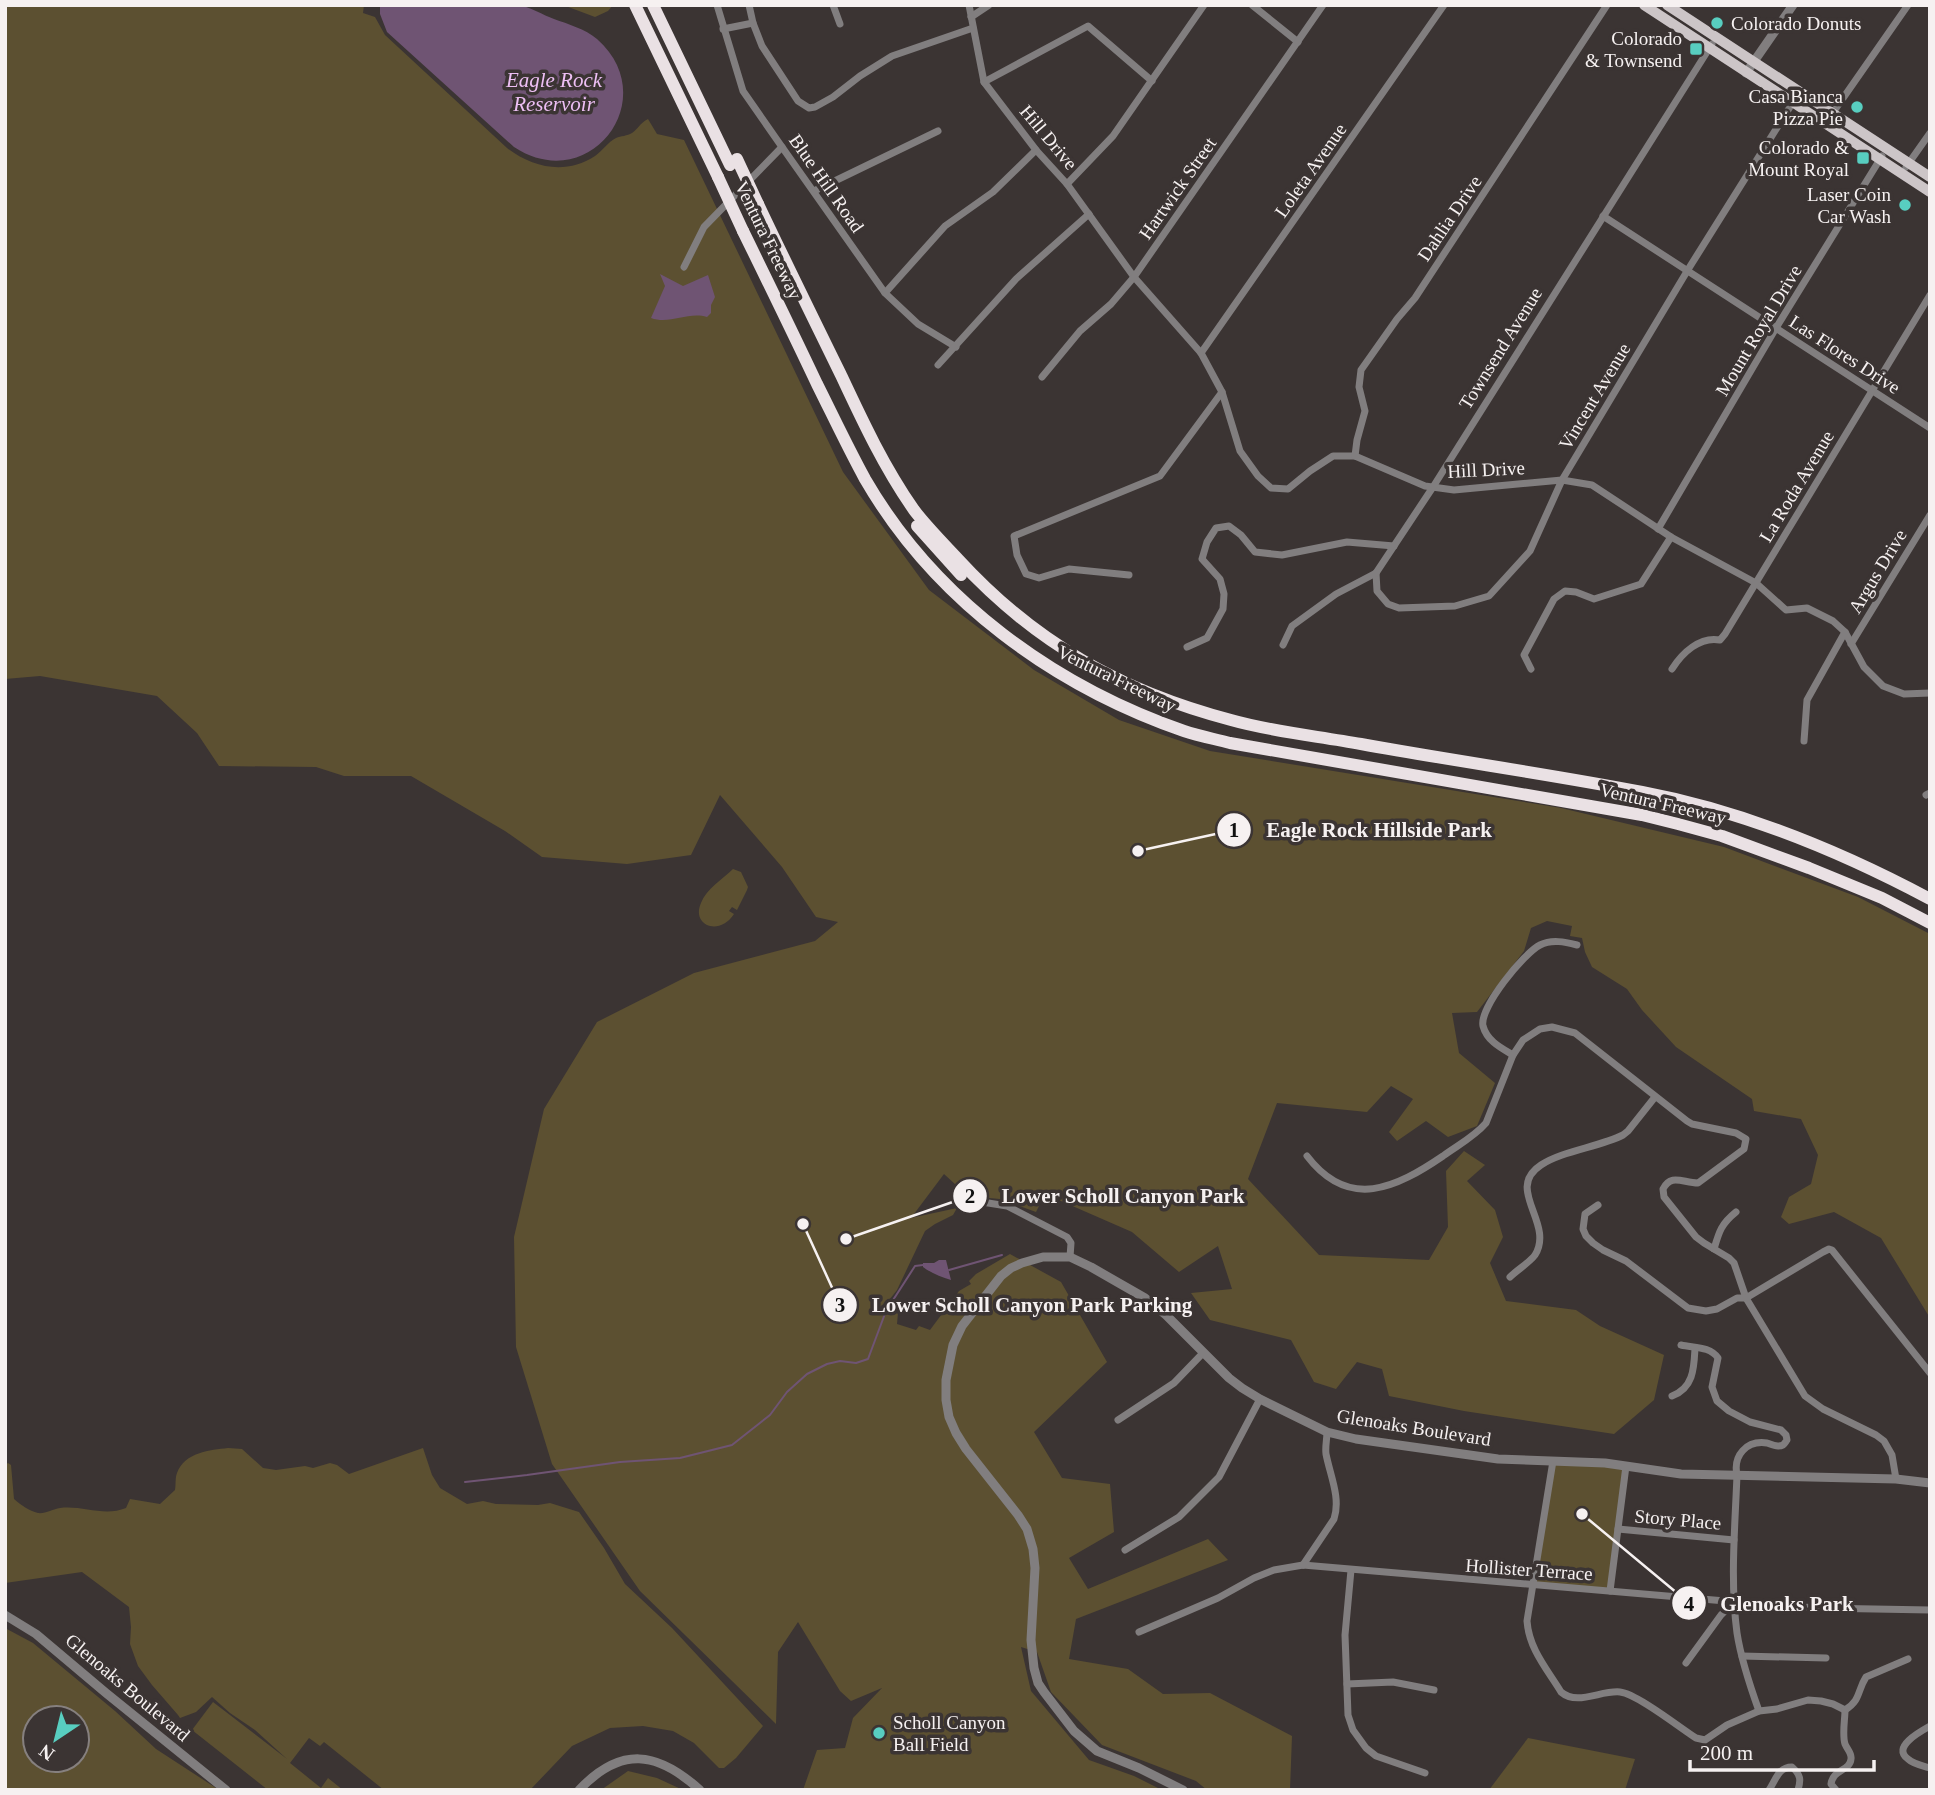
<svg xmlns="http://www.w3.org/2000/svg" width="1935" height="1795" viewBox="0 0 1935 1795" font-family="Georgia,serif">
<style>
.green{fill:#5c5031;fill-rule:evenodd}
.water{fill:#6f5473}
.lines{fill:none;stroke-linecap:round;stroke-linejoin:round}
.stream{stroke:#6f5473;stroke-width:2}
.minor{stroke:#817e7f;stroke-width:7}
.tertiary{stroke:#817e7f;stroke-width:9}
.primary{stroke:#ccc5c7;stroke-width:10}
.motorway{stroke:#eae1e4;stroke-width:12}
.motorway-bridge{stroke:#eae1e4;stroke-width:12}
.poi-dot{fill:#58cec0;stroke:#3b3433;stroke-width:2.5}
.labels{text-anchor:middle;stroke-width:7;stroke-linejoin:round;paint-order:stroke}
.poi-label{font-size:19px;fill:#f6f1f1;stroke:#3b3433;text-anchor:end}
.street-label{font-size:19px;fill:#f6f1f1;stroke:#3b3433}
.water-label{font-size:21px;font-style:italic;fill:#edbff4;stroke:#3b3433}
.leader{fill:none;stroke:#f6f1f1;stroke-width:2.5}
.callout-dot{fill:#f6f1f1;stroke:#3b3433;stroke-width:2.5}
.mark-label{font-size:21px;text-anchor:middle;font-weight:bold;fill:#111}
.callout-label{font-size:21px;text-anchor:middle;font-weight:bold;fill:#f6f1f1;stroke:#3b3433;stroke-width:7;stroke-linejoin:round;paint-order:stroke}
</style>
<rect width="100%" height="100%" fill="#3b3433"/>
<g class="green">
<path d="M5,5H364L363,13L375,17L385,35L507,148C533,168 566,175 595,156C602,151 608,142 616,138C621,136 627,136 632,133C638,129 639,124 648,119L657,134L684,140L843,472L929,590L1034,670L1119,720L1210,751L1561,808L1724,847L1858,897L1930,934V1318L1881,1238L1834,1212L1789,1224L1781,1217L1789,1197L1811,1184L1818,1155L1801,1119L1754,1111L1752,1099L1676,1047L1642,1010L1627,989L1592,967L1585,952L1582,938L1570,936L1572,926L1547,921L1531,928L1524,951L1477,1012L1452,1013L1459,1053L1495,1083L1477,1126L1448,1137L1426,1121L1397,1141L1389,1132L1413,1099L1391,1086L1367,1112L1277,1103L1248,1179L1319,1255L1429,1260L1448,1227L1446,1171L1464,1151L1485,1165L1467,1181L1495,1210L1503,1237L1490,1263L1506,1301L1576,1310L1600,1326L1664,1355L1654,1400L1614,1434L1464,1411L1389,1396L1382,1369L1357,1362L1336,1389L1314,1382L1291,1340L1210,1320L1191,1293L1232,1289L1218,1246L1179,1272L1132,1232L1045,1194L1036,1212L1000,1199L968,1196L944,1174L911,1218L957,1208L953,1215L935,1224L925,1231L897,1290L886,1304L898,1313L897,1324L916,1330L919,1326L930,1330L959,1291L971,1284L969,1281L976,1274L1010,1254L1061,1282L1107,1362L1034,1432L1062,1478L1110,1484L1114,1532L1069,1558L1088,1589L1208,1539L1228,1560L1076,1619L1069,1659L1128,1669L1163,1694L1210,1693L1292,1736L1290,1790H1207L1196,1781L1102,1745L1051,1692L1037,1652L1021,1647L1031,1691L1089,1760L1134,1776L1162,1790H803L817,1750L845,1748L853,1718L882,1688L851,1701L840,1691L798,1622L778,1652L776,1724L640,1591L552,1464L516,1347L514,1237L544,1109L597,1022L694,973L815,941L838,922L816,917L782,867L720,795L691,855L627,864L542,857L505,831L411,776H344L316,767L219,766L197,733L157,696L40,676L5,679Z"/>
<polygon points="563,5 613,5 608,11 595,17"/>
<path d="M733,869L741,872L748,887L747,890L737,910L732,907L729,911L734,914C719,937 691,925 701,903C706,889 723,879 733,869Z"/>
<path d="M228,1448L242,1449L263,1468L276,1470L305,1466L313,1468L330,1463L337,1465L349,1474L423,1448L432,1475L440,1488L467,1504L483,1501L496,1504L538,1505L550,1503L579,1512L604,1548L625,1584L672,1628L763,1726L736,1758L724,1768H719L694,1743L673,1731L643,1726L610,1728L572,1746L530,1790H384L324,1742L320,1746L309,1738L290,1763L321,1788L328,1778L343,1790H268L192,1730L213,1702L287,1759L255,1730L230,1713L212,1697L196,1712L180,1718L178,1715L152,1685L138,1666L130,1644L131,1627L129,1607L82,1572L5,1583V1465L8,1463L11,1465L14,1499C21,1505 29,1511 38,1513C45,1514 53,1509 60,1508C82,1505 104,1517 126,1508L130,1499L160,1504L175,1490C176,1485 175,1478 177,1473C185,1452 210,1450 228,1448Z"/>
<polygon points="1553,1461 1626,1466 1610,1591 1532,1585"/>
<path d="M5,1628L33,1643L115,1711L156,1749L219,1790H5ZM35,1718H77V1760H35Z"/>
<polygon points="1528,1738 1635,1759 1625,1790 1489,1790"/>
<polygon points="628,1771 657,1778 683,1790 601,1790"/>
</g>
<g class="water">
<path d="M380,5C412,5 444,5 476,5C490,5 506,3 519,5C530,7 543,15 554,19C568,24 585,29 597,39C664,98 590,197 514,147L387,32L380,14Z"/>
<path d="M660,274L683,286L708,275L715,297L711,305V313L707,317C688,311 670,325 651,318L665,286Z"/>
<path d="M939,1260H946L951,1280C941,1277 931,1273 923,1267V1263H934Z"/>
</g>
<g class="lines">
<g class="stream">
<polyline points="949,1270 1002,1255"/>
<polyline points="465,1482 527,1475 620,1462 680,1458 732,1445 770,1415 787,1392 807,1374 827,1364 840,1361 856,1363 868,1359 886,1311 915,1266 923,1265"/>
</g>
<g class="minor">
<polyline points="717,5 743,91 782,147 885,293 918,324 956,347"/>
<polyline points="749,5 753,23 762,46 798,101 809,108 815,107 833,97 860,76 892,56 973,28"/>
<polyline points="833,5 840,24"/>
<polyline points="969,5 984,82 1036,150 1067,184 1134,277 1201,353 1222,392 1240,451 1258,476 1271,488 1288,489 1310,471 1333,456 1355,456 1425,486 1454,490 1562,480 1592,485 1671,537 1756,583 1786,610 1807,608 1833,621 1845,632 1864,667 1883,686 1904,694 1930,693"/>
<polyline points="1252,5 1298,42"/>
<polyline points="971,17 989,5"/>
<polyline points="723,29 753,23"/>
<polyline points="984,82 1088,26 1152,81"/>
<polyline points="1825,124 1908,5"/>
<polyline points="1906,167 1930,133"/>
<polyline points="1067,184 1113,136 1204,5"/>
<polyline points="814,191 938,131"/>
<polyline points="1603,216 1930,428"/>
<polyline points="684,267 704,227 782,147"/>
<polyline points="885,293 945,226 993,192 1036,150"/>
<polyline points="1201,353 1444,5"/>
<polyline points="938,365 1016,279 1089,214"/>
<polyline points="1042,377 1080,331 1111,304 1134,277 1323,5"/>
<polyline points="1355,456 1357,440 1365,411 1359,387 1361,370 1397,319 1415,298 1607,5"/>
<polyline points="1658,529 1776,328 1882,156"/>
<polyline points="1376,573 1377,591 1388,604 1399,608 1455,606 1489,596 1530,551 1562,480 1689,268 1795,99"/>
<polyline points="1129,575 1069,569 1039,578 1026,574 1017,555 1014,536 1160,476 1222,392"/>
<polyline points="1851,644 1930,515"/>
<polyline points="1283,645 1292,626 1336,594 1376,573 1433,487 1712,44"/>
<polyline points="1187,647 1207,638 1223,609 1224,594 1220,579 1202,559 1207,542 1216,528 1229,526 1241,535 1255,552 1282,555 1347,542 1394,546"/>
<polyline points="1531,669 1524,655 1554,599 1565,591 1576,592 1594,599 1641,584 1671,537"/>
<path d="M1672,669C1682,653 1700,636 1720,640L1725,634L1930,295"/>
<polyline points="1804,741 1807,700 1845,632"/>
<polyline points="1926,795 1930,793"/>
<path d="M1513,1055C1501,1048 1487,1041 1483,1026C1479,1008 1524,953 1540,945C1552,939 1565,942 1577,945"/>
<path d="M1307,1156C1349,1211 1396,1188 1443,1156C1458,1145 1474,1137 1486,1123L1513,1055L1523,1040L1540,1029L1552,1027L1575,1033L1687,1121L1692,1124L1736,1133L1746,1139L1744,1149L1698,1183C1683,1183 1671,1173 1663,1189L1664,1197L1696,1237L1704,1243L1729,1258L1734,1263L1746,1298L1805,1396L1823,1409L1876,1435L1884,1441L1892,1455L1896,1479"/>
<polyline points="960,1205 982,1202 1007,1206 1067,1237 1071,1243 1070,1257"/>
<polyline points="1598,1205 1585,1214 1583,1229 1586,1236 1593,1243 1603,1250 1626,1261 1688,1308 1706,1311 1717,1309 1737,1298 1746,1298 1823,1252 1829,1249 1832,1250 1930,1373"/>
<path d="M1714,1249C1719,1232 1721,1224 1736,1212"/>
<path d="M1510,1277C1517,1270 1529,1263 1535,1255C1555,1223 1504,1189 1541,1165C1562,1151 1599,1147 1623,1135L1628,1131L1655,1097"/>
<path d="M1681,1345C1694,1348 1710,1346 1718,1358L1712,1387L1717,1401L1729,1411L1750,1422L1781,1430L1786,1435L1787,1440C1784,1444 1784,1446 1778,1446C1774,1446 1770,1444 1767,1443C1746,1440 1733,1456 1737,1475C1735,1527 1730,1581 1737,1633C1741,1659 1750,1686 1759,1711"/>
<path d="M1672,1396C1694,1388 1694,1367 1695,1348"/>
<polyline points="1118,1420 1174,1383 1203,1353"/>
<path d="M1553,1461L1527,1621C1529,1649 1547,1669 1561,1692C1577,1706 1601,1690 1620,1692C1637,1694 1679,1727 1696,1738L1705,1740L1727,1725L1759,1711L1777,1709L1808,1700L1821,1701L1833,1704L1845,1710"/>
<polyline points="1618,1529 1734,1540"/>
<polyline points="1125,1550 1179,1517 1219,1477 1260,1399"/>
<path d="M1303,1565L1334,1519C1341,1498 1330,1475 1326,1454C1325,1447 1327,1439 1327,1432"/>
<polyline points="1351,1570 1345,1635 1348,1715 1353,1730 1366,1748 1376,1756 1425,1773"/>
<polyline points="1610,1591 1626,1466"/>
<polyline points="1139,1632 1218,1598 1254,1578 1274,1570 1303,1565 1772,1605 1819,1608 1930,1610"/>
<polyline points="1742,1656 1826,1658"/>
<polyline points="1686,1663 1721,1615 1734,1602"/>
<polyline points="1347,1684 1393,1682 1434,1690"/>
<path d="M1845,1710C1861,1700 1857,1691 1866,1677L1908,1659"/>
<path d="M1930,1726C1921,1731 1891,1747 1908,1759C1913,1764 1923,1766 1930,1768"/>
<path d="M1769,1790C1776,1780 1778,1767 1792,1767C1801,1775 1801,1780 1798,1790"/>
<path d="M1836,1790L1831,1784C1833,1769 1850,1771 1851,1759C1852,1753 1847,1749 1845,1744C1842,1734 1845,1720 1845,1710"/>
</g>
<g class="tertiary">
<polyline points="1746,73 1793,5"/>
<polyline points="5,1615 36,1634 106,1693 226,1790"/>
<path d="M579,1790C621,1746 657,1751 700,1790"/>
<polyline points="1183,1790 1139,1768 1097,1751 1074,1731 1044,1692 1038,1683 1034,1668 1031,1640 1035,1568 1033,1549 1027,1529 1018,1515 966,1449 956,1433 949,1417 946,1400 946,1380 953,1345 962,1326 1001,1276 1011,1268 1022,1263 1043,1257 1070,1257 1091,1267 1145,1298 1166,1315 1229,1378 1242,1388 1260,1399 1327,1432 1356,1439 1498,1459 1605,1463 1681,1474 1896,1479 1930,1483"/>
</g>
<g class="primary">
<polyline points="1644,5 1930,192"/>
<polyline points="1667,5 1930,177"/>
</g>
<g class="motorway">
<polyline points="635,5 718,177"/>
<polyline points="653,5 730,165"/>
<path d="M758,204C785,261 813,318 841,375C863,422 884,467 914,510C927,527 943,543 958,559C1035,643 1121,691 1231,720C1273,732 1318,736 1361,744C1454,761 1549,774 1642,792C1743,811 1840,851 1930,899"/>
<path d="M743,231C768,282 793,333 817,384C833,416 848,448 865,479C935,600 1054,686 1184,731C1199,736 1215,739 1230,743L1642,815L1678,824L1722,836L1809,868L1882,898L1930,923"/>
<polyline points="917,526 961,575"/>
</g>
<g class="motorway-bridge">
<polyline points="737,159 758,204"/>
<polyline points="718,177 743,231"/>
</g>
</g>
<g class="poi-dot">
<circle cx="1717" cy="23" r="7"/>
<rect x="1689" y="42" width="14" height="14" rx="3.5"/>
<circle cx="1857" cy="107" r="7"/>
<rect x="1856" y="151" width="14" height="14" rx="3.5"/>
<circle cx="1905" cy="205" r="7"/>
<circle cx="879" cy="1733" r="7"/>
</g>
<g class="labels">
<g class="poi-label">
<text x="1731" y="30" text-anchor="start">Colorado Donuts</text>
<text x="1682" y="45">Colorado<tspan x="1682" dy="22">&amp; Townsend</tspan></text>
<text x="1843" y="103">Casa Bianca<tspan x="1843" dy="22">Pizza Pie</tspan></text>
<text x="1849" y="154">Colorado &amp;<tspan x="1849" dy="22">Mount Royal</tspan></text>
<text x="1891" y="201">Laser Coin<tspan x="1891" dy="22">Car Wash</tspan></text>
<text x="893" y="1729" text-anchor="start">Scholl Canyon<tspan x="893" dy="22">Ball Field</tspan></text>
</g>
<g class="street-label">
<text transform="translate(1049 137) rotate(50)" y="7">Hill Drive</text>
<text transform="translate(1310 170) rotate(-55)" y="7">Loleta Avenue</text>
<text transform="translate(827 183) rotate(55)" y="7">Blue Hill Road</text>
<text transform="translate(1177 188) rotate(-55)" y="7">Hartwick Street</text>
<text transform="translate(1449 218) rotate(-56)" y="7">Dahlia Drive</text>
<text transform="translate(769 240) rotate(64)" y="7">Ventura Freeway</text>
<text transform="translate(1758 330) rotate(-59)" y="7">Mount Royal Drive</text>
<text transform="translate(1500 348) rotate(-58)" y="7">Townsend Avenue</text>
<text transform="translate(1845 354) rotate(33)" y="7">Las Flores Drive</text>
<text transform="translate(1594 396) rotate(-59)" y="7">Vincent Avenue</text>
<text transform="translate(1486 469) rotate(-3)" y="7">Hill Drive</text>
<text transform="translate(1796 486) rotate(-59)" y="7">La Roda Avenue</text>
<text transform="translate(1877 571) rotate(-59)" y="7">Argus Drive</text>
<text transform="translate(1117 678) rotate(26)" y="7">Ventura Freeway</text>
<text transform="translate(1663 803) rotate(13)" y="7">Ventura Freeway</text>
<text transform="translate(1414 1427) rotate(9)" y="7">Glenoaks Boulevard</text>
<text transform="translate(1678 1519) rotate(5)" y="7">Story Place</text>
<text transform="translate(1529 1569) rotate(4)" y="7">Hollister Terrace</text>
<text transform="translate(128 1687) rotate(40)" y="7">Glenoaks Boulevard</text>
</g>
<g class="water-label">
<text x="554" y="87">Eagle Rock<tspan x="554" dy="24">Reservoir</tspan></text>
</g>
</g>
<path class="leader" d="M1138 851L1234 830M846 1239L970 1196M803 1224L840 1305M1582 1514L1689 1603"/>
<g class="callout-dot">
<circle cx="1138" cy="851" r="7"/>
<circle cx="846" cy="1239" r="7"/>
<circle cx="803" cy="1224" r="7"/>
<circle cx="1582" cy="1514" r="7"/>
<circle cx="1234" cy="830" r="18"/>
<circle cx="970" cy="1196" r="18"/>
<circle cx="840" cy="1305" r="18"/>
<circle cx="1689" cy="1603" r="18"/>
</g>
<g class="mark-label">
<text x="1234" y="837">1</text>
<text x="970" y="1203">2</text>
<text x="840" y="1312">3</text>
<text x="1689" y="1611">4</text>
</g>
<g class="callout-label">
<text x="1379" y="837">Eagle Rock Hillside Park</text>
<text x="1123" y="1203">Lower Scholl Canyon Park</text>
<text x="1032" y="1312">Lower Scholl Canyon Park Parking</text>
<text x="1787" y="1611">Glenoaks Park</text>
</g>
<rect width="1935" height="1795" fill="none" stroke="#f6f1f1" stroke-width="14"/>
<g transform="translate(56 1739) rotate(215)"><circle r="33" fill="#3b3433" stroke="#86807f" stroke-width="2"/>
<path d="M0-5L12 26L0 18L-12 26Z" fill="#58cec0"/>
<text y="-10" font-size="19" font-weight="bold" text-anchor="middle" fill="#f6f1f1">N</text>
</g>
<path d="M1690 1760v10h184v-10" fill="none" stroke="#f6f1f1" stroke-width="3.5"/>
<text x="1700" y="1760" font-size="21" fill="#f6f1f1" stroke="#3b3433" stroke-width="5" paint-order="stroke">200 m</text>
</svg>
